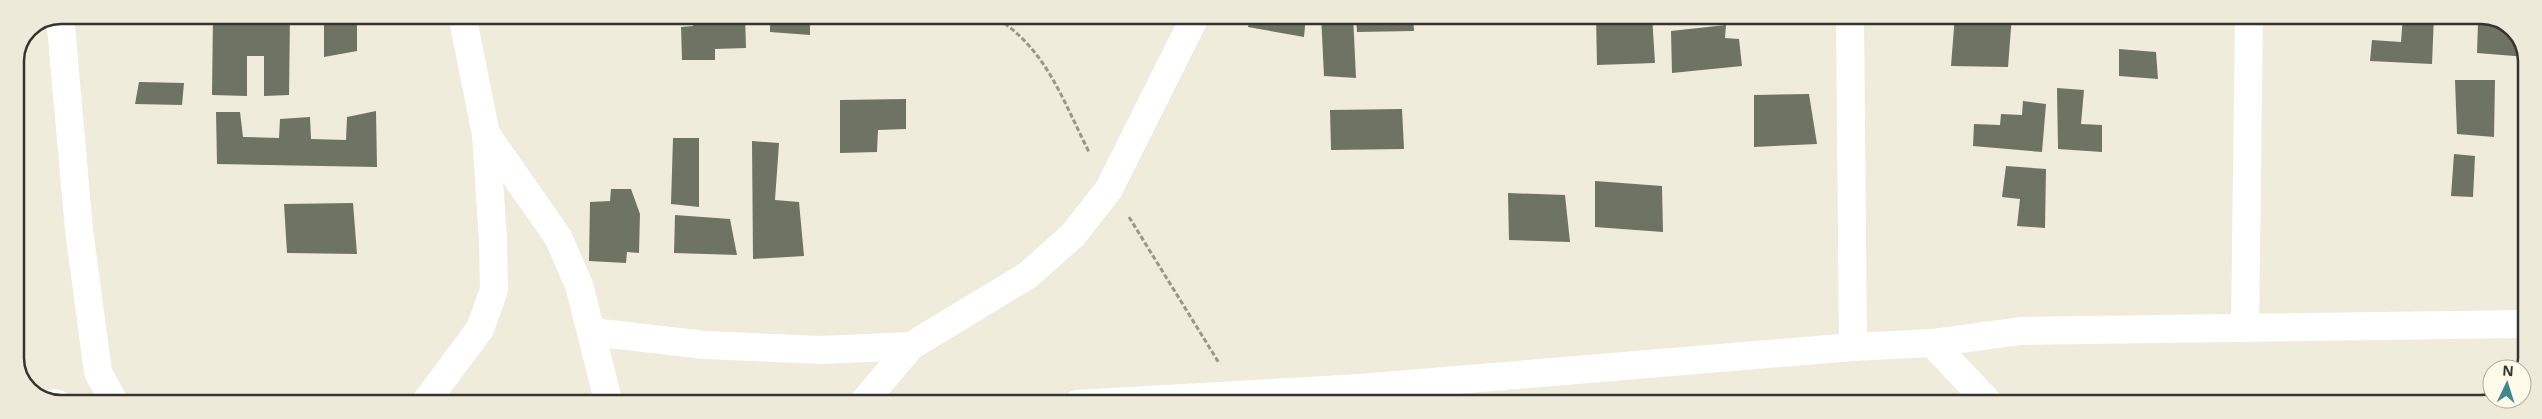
<svg xmlns="http://www.w3.org/2000/svg" width="2542" height="419" viewBox="0 0 2542 419" font-family="'Open Sans',sans-serif">
<style>
.building{fill:#6f7364}
.lines{fill:none;stroke-linecap:round;stroke-linejoin:round}
.path{stroke:#99968a;stroke-width:3;stroke-dasharray:5 2.5;stroke-linecap:butt}
.minor{stroke:#fff;stroke-width:28}
.rim{fill:none;stroke:#36342e;stroke-width:2.5}
</style>
<rect width="100%" height="100%" fill="#f0ecdb"/>
<g class="building">
<polygon points="213,15 290,15 289,95 264,96 264,56 247,56 247,96 212,95"/>
<polygon points="324,15 357,15 357,51 324,57"/>
<polygon points="693,15 745,15 746,48 715,49 715,60 682,60 681,27 693,26"/>
<polygon points="770,15 810,15 810,35 770,32"/>
<polygon points="1251,15 1306,15 1304,37 1248,27"/>
<polygon points="1321,15 1353,15 1356,78 1324,76"/>
<polygon points="1356,15 1413,15 1414,31 1357,32"/>
<polygon points="1596,15 1652,15 1655,63 1597,65"/>
<polygon points="1955,15 2012,15 2008,67 1951,66"/>
<polygon points="2403,15 2434,15 2432,64 2370,61 2372,40 2401,42"/>
<polygon points="2491,17 2514,29 2527,57 2477,53 2478,23 2490,23"/>
<polygon points="1726,25 1725,38 1739,39 1742,66 1672,73 1671,31"/>
<polygon points="2119,49 2156,52 2158,79 2119,76"/>
<polygon points="2455,80 2495,80 2494,137 2457,134"/>
<polygon points="139,82 184,83 182,105 135,104"/>
<polygon points="2057,88 2084,90 2081,124 2102,125 2102,152 2058,149"/>
<polygon points="1809,94 1817,144 1754,147 1754,95"/>
<polygon points="906,99 906,129 878,130 877,152 840,153 840,100"/>
<polygon points="2023,101 2046,104 2042,152 1973,146 1974,124 2000,125 2001,114 2022,115"/>
<polygon points="1402,109 1404,149 1331,150 1330,110"/>
<polygon points="376,111 377,167 217,164 216,112 240,112 243,137 279,138 280,119 310,117 311,139 346,140 347,117"/>
<polygon points="673,138 699,138 699,207 671,204"/>
<polygon points="752,141 779,143 775,200 799,202 804,256 753,259"/>
<polygon points="2454,154 2475,156 2473,197 2451,196"/>
<polygon points="2006,166 2046,169 2045,228 2017,226 2020,199 2002,197"/>
<polygon points="1595,181 1662,186 1663,232 1595,227"/>
<polygon points="611,189 631,189 640,214 639,253 627,252 626,263 589,261 590,202 610,201"/>
<polygon points="1508,193 1565,195 1570,242 1509,240"/>
<polygon points="353,203 357,254 287,253 284,204"/>
<polygon points="675,215 730,219 737,255 674,253"/>
</g>
<g class="lines">
<g class="path">
<path d="M992,15C1046,47 1062,99 1089,152"/>
<polyline points="1129,217 1219,363"/>
</g>
<g class="minor">
<polyline points="60,15 79,230 98,372 115,404"/>
<polyline points="1850,15 1853,347"/>
<polyline points="486,134 558,237 579,285 609,404"/>
<polyline points="2245,327 2249,15"/>
<polyline points="592,332 705,345 822,350 911,346"/>
<polyline points="1932,343 1990,404"/>
<polyline points="54,403 58,404"/>
<polyline points="424,404 480,329 494,290 493,240 486,134 462,15"/>
<polyline points="862,404 911,346 1028,275 1073,235 1109,189 1196,15"/>
<polyline points="1077,404 1360,388 1853,347 1932,343 2021,331 2527,324"/>
</g>
</g>
<path d="M0 0H2542V419H0ZM61 24H2481A37 37 0 0 1 2518 61V358A37 37 0 0 1 2481 395H61A37 37 0 0 1 24 358V61A37 37 0 0 1 61 24Z" fill="#edeada" fill-rule="evenodd"/>
<path class="rim" d="M61 24H2481A37 37 0 0 1 2518 61V358A37 37 0 0 1 2481 395H61A37 37 0 0 1 24 358V61A37 37 0 0 1 61 24Z"/>
<g transform="translate(2507 384) rotate(4)"><circle r="24" fill="#fdfae9" stroke="#adab9e"/>
<path d="M0-4L9 19L0 12L-9 19Z" fill="#40888b"/>
<text y="-8" font-size="14" font-weight="bold" text-anchor="middle" fill="#36342e">N</text>
</g>
</svg>
